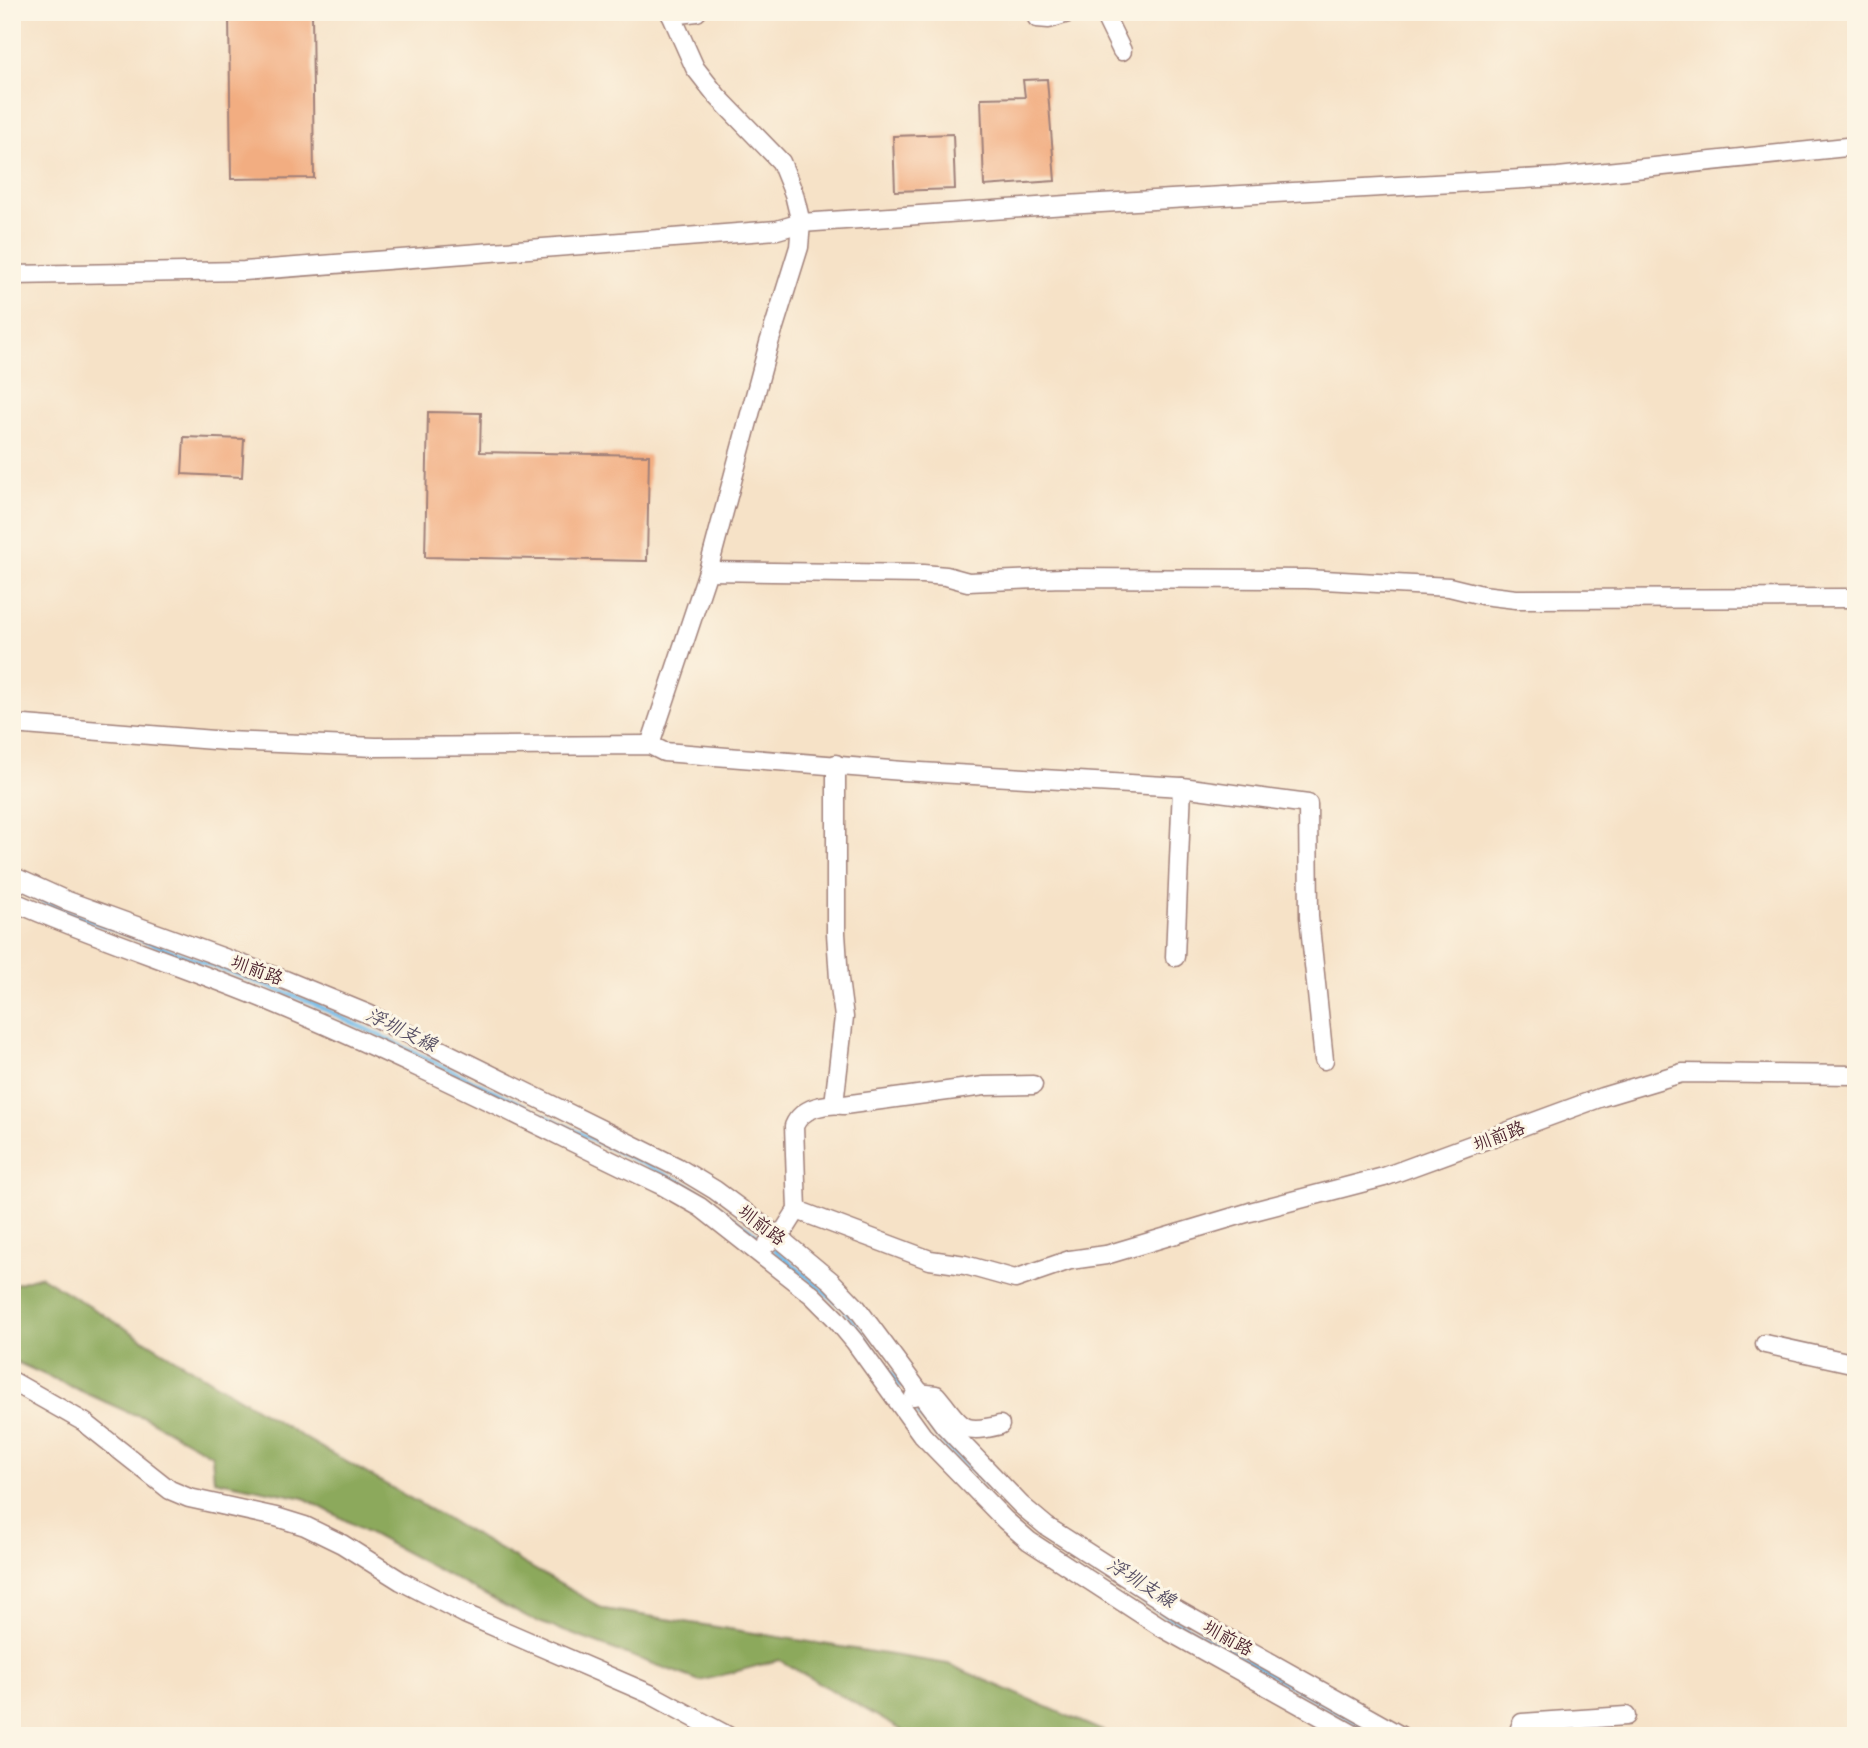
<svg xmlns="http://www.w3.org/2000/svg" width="1868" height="1748" viewBox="0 0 1868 1748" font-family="Pangolin,'LXGW WenKai TC',sans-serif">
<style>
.forest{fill:#8ca95c;stroke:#6b6444;stroke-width:2}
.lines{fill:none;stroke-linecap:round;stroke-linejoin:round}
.stream{stroke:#73beec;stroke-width:5}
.building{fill:#f2ad81}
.minor-casing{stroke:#a08079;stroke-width:21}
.minor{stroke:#fff;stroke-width:18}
.labels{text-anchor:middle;stroke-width:6;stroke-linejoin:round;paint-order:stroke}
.street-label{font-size:18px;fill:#4a1f2b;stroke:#fcf5e5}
.water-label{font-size:19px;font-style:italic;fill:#564f65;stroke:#fcf5e5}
</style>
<rect width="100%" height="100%" fill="#fcf5e5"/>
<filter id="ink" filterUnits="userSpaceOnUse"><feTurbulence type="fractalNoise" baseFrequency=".0143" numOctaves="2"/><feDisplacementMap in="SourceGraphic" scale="14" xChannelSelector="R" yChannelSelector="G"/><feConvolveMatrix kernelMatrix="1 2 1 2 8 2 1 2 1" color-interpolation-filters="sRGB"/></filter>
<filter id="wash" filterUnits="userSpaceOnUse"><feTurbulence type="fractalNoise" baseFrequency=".00686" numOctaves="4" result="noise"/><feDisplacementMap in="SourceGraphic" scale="28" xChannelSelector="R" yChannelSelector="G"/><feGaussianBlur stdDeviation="1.57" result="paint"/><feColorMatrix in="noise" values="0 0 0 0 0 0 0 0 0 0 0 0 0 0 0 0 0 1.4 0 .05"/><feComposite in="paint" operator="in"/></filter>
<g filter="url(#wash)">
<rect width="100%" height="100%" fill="#f6e2c7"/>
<polygon class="forest" points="40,1276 303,1437 604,1609 948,1664 1114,1736 912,1736 779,1660 700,1681 528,1618 304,1498 214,1480 212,1455 144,1417 130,1413 12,1360 12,1285"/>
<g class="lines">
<g class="stream">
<polyline points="12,887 73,914 310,1002 691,1187 759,1237"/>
<polyline points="775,1250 844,1308 900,1386"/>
<polyline points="919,1414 949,1449 1043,1538 1167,1616 1380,1736"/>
</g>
</g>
<g id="blocks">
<g class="building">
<polygon points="229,12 312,12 314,178 231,179"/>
<polygon points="1047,79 1055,181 984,186 981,98 1025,97 1023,80"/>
<polygon points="953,134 955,189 895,191 893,136"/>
<polygon points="428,412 481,413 480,452 649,455 647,561 425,557"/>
<polygon points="184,437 244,439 242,477 182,474"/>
</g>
</g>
</g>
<g filter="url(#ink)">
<use href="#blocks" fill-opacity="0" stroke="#a08079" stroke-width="2"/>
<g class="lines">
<g class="minor-casing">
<g id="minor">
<polyline points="1036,12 1037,18 1049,19 1071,12"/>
<polyline points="1103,12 1122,51"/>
<polyline points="671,15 697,12"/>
<polyline points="12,275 244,271 777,230 801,223 1066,205 1558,177 1856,146"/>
<polyline points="708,571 923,574 946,576 968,582 1061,578 1306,579 1449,587 1482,595 1516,599 1856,598"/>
<polyline points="12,724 226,741 376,747 650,745 664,752 903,771 1182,787 1308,804 1309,917 1324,1060"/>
<polyline points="650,745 708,571 769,343 799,247 801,223 794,194 781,162 717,96 695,68 670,12"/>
<polyline points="12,876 65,900 285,980 368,1014 677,1167 715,1190 777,1236 831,1281 857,1308 944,1425 1021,1505 1046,1526 1177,1610 1401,1736"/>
<path d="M12,901C98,939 188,967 274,1003C406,1058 534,1124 663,1186L700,1207L812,1295L835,1318L855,1342L922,1435L1005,1520L1029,1541L1161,1627L1356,1736"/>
<polyline points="1175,957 1182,787"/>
<polyline points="834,1104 844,1017 839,979 836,933 836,764"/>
<polyline points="797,1210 930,1260 965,1265 1015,1279 1070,1260 1106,1255 1250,1212 1384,1177 1602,1097 1682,1073 1856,1075"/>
<path d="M768,1243L785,1229L797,1210L794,1126C802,1107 826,1103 844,1105L984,1086L1033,1085"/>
<polyline points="1765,1344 1856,1364"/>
<polyline points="12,1381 84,1422 170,1490 189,1498 276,1517 305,1526 342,1544 401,1581 465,1614 650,1694 728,1736"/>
<path d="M914,1396L918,1393L936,1395C962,1425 959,1436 1000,1425"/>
<polyline points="1517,1736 1522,1723 1626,1716"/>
</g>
</g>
<use href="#minor" class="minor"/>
</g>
</g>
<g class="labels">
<g class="street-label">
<text transform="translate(257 970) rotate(20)" y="6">圳前路</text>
<text transform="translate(1499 1136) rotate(-21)" y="6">圳前路</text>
<text transform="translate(762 1225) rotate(37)" y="6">圳前路</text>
<text transform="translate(1228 1638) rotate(29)" y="6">圳前路</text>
</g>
<g class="water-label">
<text transform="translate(402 1029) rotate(26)" y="7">浮圳支線</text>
<text transform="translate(1142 1582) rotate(32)" y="7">浮圳支線</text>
</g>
</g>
<rect width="1868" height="1748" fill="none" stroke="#fcf5e5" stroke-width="42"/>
</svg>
